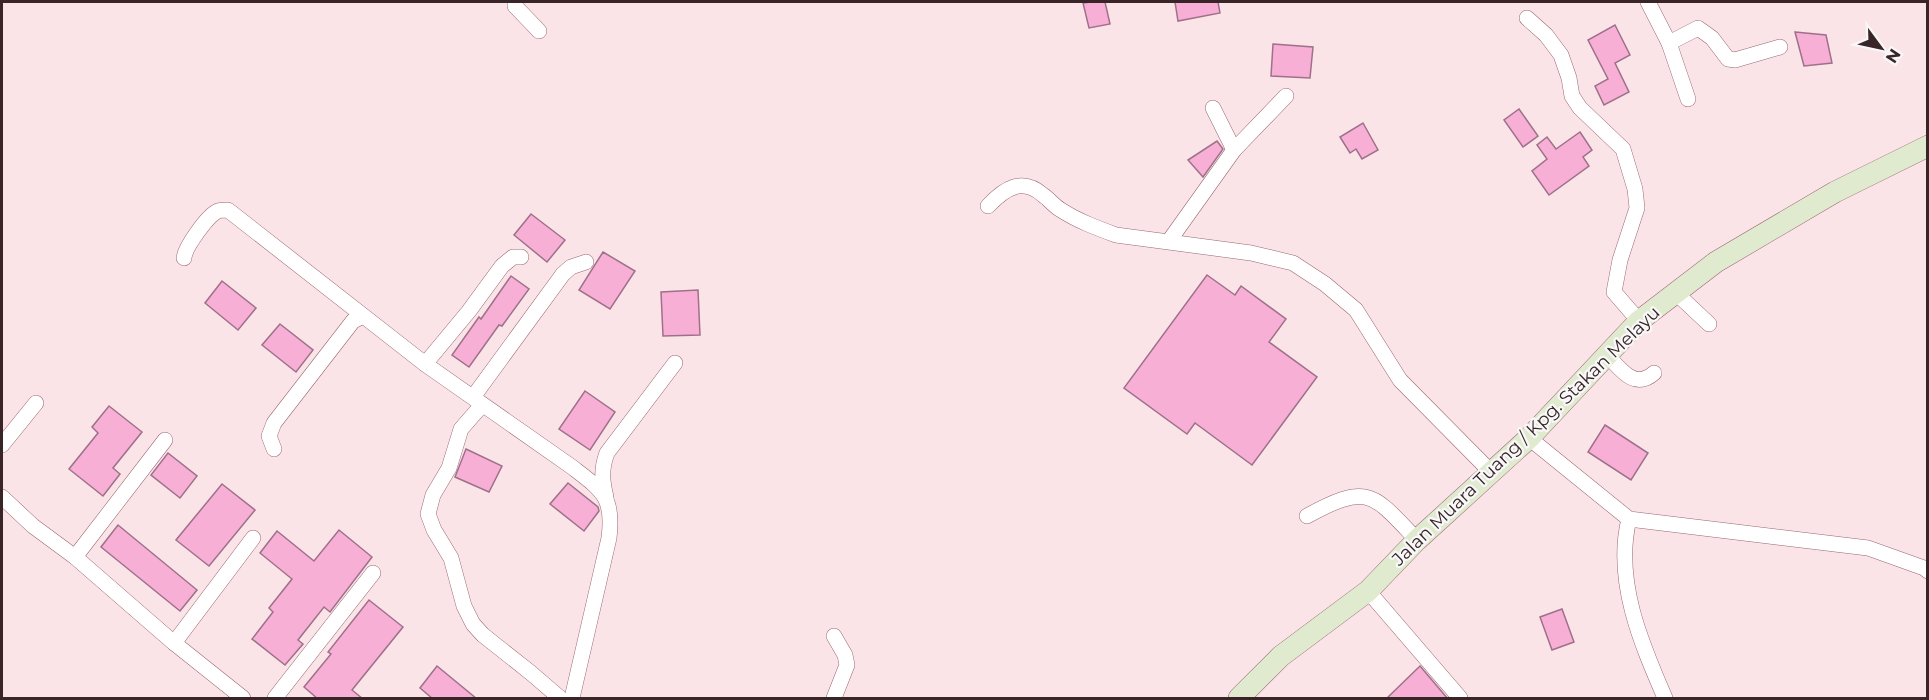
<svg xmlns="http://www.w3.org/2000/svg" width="1929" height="700" viewBox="0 0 1929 700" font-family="Montserrat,sans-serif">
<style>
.building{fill:#f8afd6;stroke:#9e7189;stroke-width:1.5}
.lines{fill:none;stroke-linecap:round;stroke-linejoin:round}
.minor-casing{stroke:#996771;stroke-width:16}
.secondary-casing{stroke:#996771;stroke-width:22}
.minor{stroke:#fff;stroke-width:15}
.secondary{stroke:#e0eacf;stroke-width:21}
.labels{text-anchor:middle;stroke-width:4.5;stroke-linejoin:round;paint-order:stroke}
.street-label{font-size:18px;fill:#392428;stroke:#f8f8f8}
</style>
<rect width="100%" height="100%" fill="#fbe4e8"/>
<g class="building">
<polygon points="1091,2 1105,2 1110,24 1089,28 1083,3"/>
<polygon points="1175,2 1218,2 1220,13 1178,21"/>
<polygon points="1615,25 1630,55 1615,63 1629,92 1604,105 1595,86 1608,79 1588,40"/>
<polygon points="1795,32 1826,35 1832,63 1804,66"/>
<polygon points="1273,44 1313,47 1310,78 1271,76"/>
<polygon points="1519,109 1538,136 1523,147 1504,120"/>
<polygon points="1363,123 1378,150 1362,159 1356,149 1350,153 1340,137"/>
<polygon points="1580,132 1592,150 1583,157 1589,166 1549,195 1532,171 1547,159 1537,145 1547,137 1556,149"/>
<polygon points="1217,141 1223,149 1203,177 1188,160"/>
<polygon points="531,214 565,240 547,262 514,235"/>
<polygon points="603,252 635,271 610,309 579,290"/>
<polygon points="1207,275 1235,295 1241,286 1286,319 1269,342 1317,377 1252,465 1195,423 1187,434 1124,388"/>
<polygon points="511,276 529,289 502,326 499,325 469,367 452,355 479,317 481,319"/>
<polygon points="222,281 256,308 238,330 205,303"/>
<polygon points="698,290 700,335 663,336 661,292"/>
<polygon points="280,324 313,350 296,372 262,345"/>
<polygon points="585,391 615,412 590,450 559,429"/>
<polygon points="109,406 142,432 113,468 120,474 103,496 69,469 98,433 92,427"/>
<polygon points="1605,425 1648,453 1631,480 1588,452"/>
<polygon points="466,449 502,466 489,492 455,477"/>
<polygon points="168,453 197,476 180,498 151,475"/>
<polygon points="568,483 598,507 599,511 584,531 550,504"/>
<polygon points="222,484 255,510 209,566 176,540"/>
<polygon points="118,525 197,590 180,611 101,547"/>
<polygon points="339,530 372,557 330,612 324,607 298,640 303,644 285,665 252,639 273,612 269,608 292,579 260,553 277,531 314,561"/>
<polygon points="369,600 403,627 352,690 363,699 318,699 304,687 331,654 328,652"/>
<polygon points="1562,609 1574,642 1552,650 1540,617"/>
<polygon points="437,666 477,699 433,699 420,688"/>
<polygon points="1420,666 1448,699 1386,699"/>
</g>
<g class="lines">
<g class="minor-casing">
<g id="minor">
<polyline points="515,2 515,6 539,31"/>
<polyline points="1648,2 1669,43 1688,99"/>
<polyline points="1527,18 1546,35 1561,55 1569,78 1572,96 1580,108 1623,149 1635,189 1637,208 1620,260 1614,292 1639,321"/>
<polyline points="1669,43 1698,28 1712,38 1728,59 1735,60 1780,47"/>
<polyline points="1213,108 1234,150"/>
<path d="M988,206C1005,188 1022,177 1043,195C1049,199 1054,206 1061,210C1078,221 1097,228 1116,235L1251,253L1293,263L1325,284L1356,310L1400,380L1491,472"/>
<polyline points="1169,241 1234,150 1286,96"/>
<path d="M184,258C185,247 208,215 218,211C220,210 225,210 228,210L425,364L572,467C603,491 614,497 609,538L572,698"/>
<polyline points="1676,293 1709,324"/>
<path d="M1608,356C1621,370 1635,390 1654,373"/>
<polyline points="425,364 469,311 502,266 513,257 521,257"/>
<polyline points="473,397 563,274 571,267 586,262"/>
<polyline points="482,405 461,429 449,468 433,495 428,514 434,530 451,558 464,606 473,624 483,635 531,673 560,698"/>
<polyline points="1529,438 1629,519 1868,548 1924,568 1928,571"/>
<polyline points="2,445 36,403"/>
<polyline points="274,449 269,436 274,423 353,321 363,316"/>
<polyline points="2,497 33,526 75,557 174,643 243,698"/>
<path d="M606,497C602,481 601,469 607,453L675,363"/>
<path d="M1307,516C1369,482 1373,494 1417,540"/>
<path d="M1629,519C1614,580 1641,643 1665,698"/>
<polyline points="75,557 165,440"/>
<polyline points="1368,591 1460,698"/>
<polyline points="834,636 845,655 847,665 834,698"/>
<polyline points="174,643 253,538"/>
<polyline points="275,698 373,573"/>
</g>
</g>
<g class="secondary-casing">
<polyline id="secondary" points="1239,698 1281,656 1368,591 1417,540 1529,438 1639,321 1716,262 1835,192 1928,146"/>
</g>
<use href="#minor" class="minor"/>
<use href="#secondary" class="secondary"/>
</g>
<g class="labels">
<g class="street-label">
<text transform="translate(1526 436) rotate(-44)" y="6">Jalan Muara Tuang / Kpg. Stakan Melayu</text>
</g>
</g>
<rect width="1929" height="700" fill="none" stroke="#392428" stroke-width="6"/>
<g transform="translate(1881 48) rotate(123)" stroke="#f8f8f8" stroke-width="4.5" paint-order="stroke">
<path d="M0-4.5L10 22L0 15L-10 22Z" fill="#392428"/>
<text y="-9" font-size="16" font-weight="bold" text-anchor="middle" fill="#392428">N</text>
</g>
</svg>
